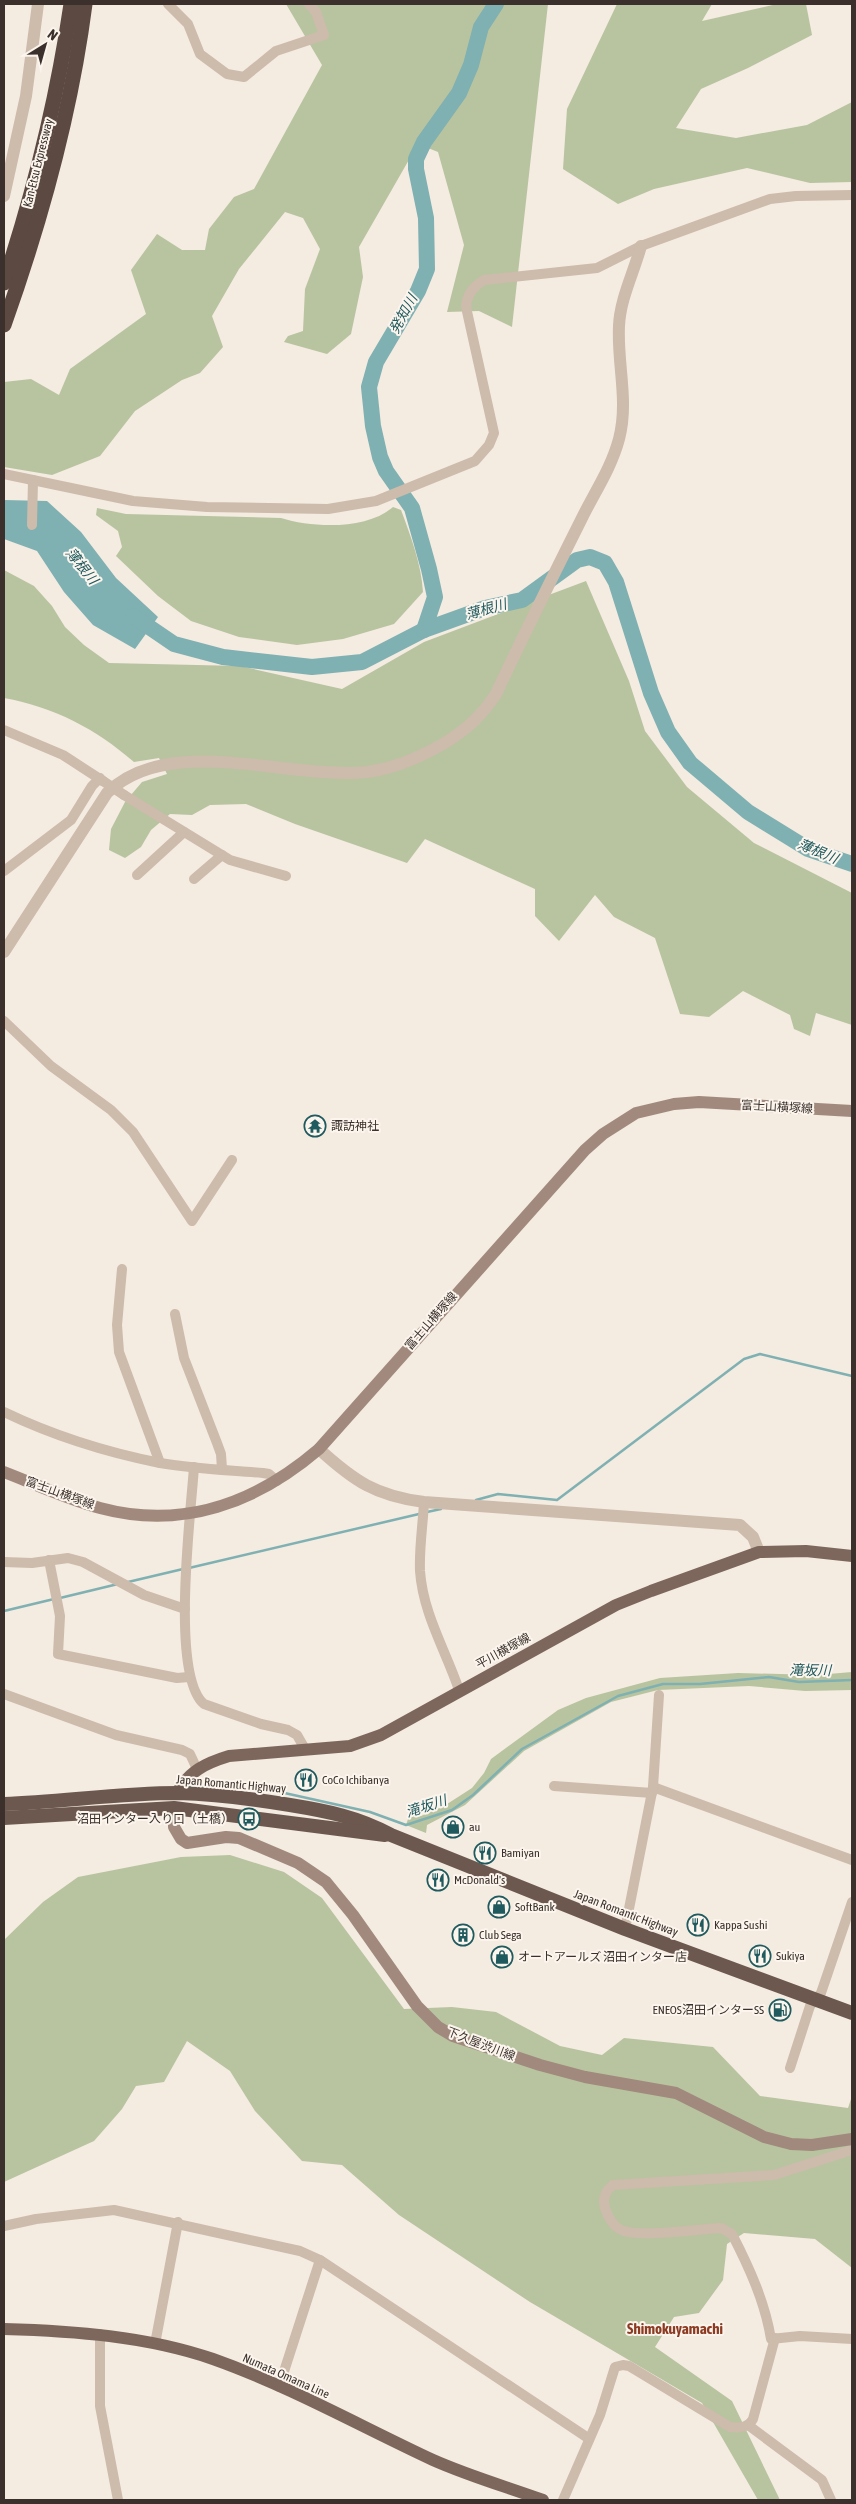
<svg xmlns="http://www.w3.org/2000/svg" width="856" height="2504" viewBox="0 0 856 2504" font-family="'Asap Condensed','Noto Sans JP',sans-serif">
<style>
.green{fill:#b8c4a0}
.water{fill:#7fb0b2}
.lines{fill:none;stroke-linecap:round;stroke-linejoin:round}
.stream{stroke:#7fb0b2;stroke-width:2.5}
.river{stroke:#7fb0b2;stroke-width:16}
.minor{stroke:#cdbbac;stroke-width:10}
.tertiary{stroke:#cdbbac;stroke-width:12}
.secondary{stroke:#a18a7d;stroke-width:12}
.primary{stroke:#7d675c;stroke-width:12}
.trunk{stroke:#6c584f;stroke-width:14}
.motorway{stroke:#5c4a42;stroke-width:15}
.minor-bridge{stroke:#cdbbac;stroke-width:10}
.labels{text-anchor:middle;stroke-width:4;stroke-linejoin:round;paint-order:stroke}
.street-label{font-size:12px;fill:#3b302b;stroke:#fbf5ee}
.poi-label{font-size:12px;fill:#3b302b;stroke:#fbf5ee;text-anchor:start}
.water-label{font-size:14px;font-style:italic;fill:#1f5a5e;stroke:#fbf5ee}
.quarter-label{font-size:15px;font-weight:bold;fill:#8c3b22;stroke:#fbf5ee}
</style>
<rect width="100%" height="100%" fill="#f4ebe1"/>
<g class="green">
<polygon points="286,4 548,4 512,327 479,311 447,312 464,245 438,152 418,144 359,247 363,277 351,334 327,354 284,342 288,336 303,331 305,289 320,249 303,218 285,212 239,269 212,316 223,347 200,373 182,380 135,411 100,456 52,475 4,467 4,382 31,379 59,395 70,369 146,314 131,270 157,234 182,250 205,250 209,229 234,197 254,189 322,65"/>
<polygon points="617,4 712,4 702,21 777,4 806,4 812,35 748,68 701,89 676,128 736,138 807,125 852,102 852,182 810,183 747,168 654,189 618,204 563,169 567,109"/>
<path d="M393,507L401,510C411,537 421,563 423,592L394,624L343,639L297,645L239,637L191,621L158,596L116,556L122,547L118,531L96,515L97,508L126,514L281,518C313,528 367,530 393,507Z"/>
<path d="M4,570L34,586L52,606L65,627L84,645L109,663L240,666L342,689L424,642L586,581L629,681L645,731L687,787L754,843L852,893V1025L816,1013L810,1036L794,1029L790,1015L743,991L709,1017L680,1014L655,938L614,917L595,895L559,941L535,916V889L425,839L407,863L295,824L246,804L210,805L192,815L170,814L151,830L141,847L125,858L109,850L111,829L125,802L142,782L167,774L159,758L134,762C96,729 54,707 4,698Z"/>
<polygon points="852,1672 852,1690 805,1691 749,1686 658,1690 611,1702 524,1751 465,1805 427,1825 426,1833 406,1825 410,1813 421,1816 444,1806 472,1788 484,1773 491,1759 558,1710 586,1698 660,1678 738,1673 817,1675"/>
<polygon points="230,1855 284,1872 322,1898 404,2009 452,2007 496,2012 560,2046 602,2055 624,2038 713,2047 760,2096 848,2108 852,2096 852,2268 815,2239 744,2233 727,2244 723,2280 699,2313 674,2317 655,2347 732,2401 780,2500 758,2500 702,2403 530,2302 399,2215 342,2165 302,2161 255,2111 230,2071 187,2041 164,2082 136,2086 122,2109 94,2141 4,2182 4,1940 43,1902 78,1877 181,1857"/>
</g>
<polygon class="water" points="4,500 47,501 81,532 116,578 158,617 135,649 93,625 64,592 37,551 4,539"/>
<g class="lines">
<g class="stream">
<polyline points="476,1500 498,1494 557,1500 744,1359 760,1354 852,1376"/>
<polyline points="427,1512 441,1509"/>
<polyline points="189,1568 419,1514"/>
<polyline points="128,1582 183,1569"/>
<polyline points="60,1598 118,1584"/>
<polyline points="4,1611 54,1599"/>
<polyline points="188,1787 216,1786 280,1792 370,1812 406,1825 452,1810 473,1795 522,1749 618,1696 663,1684 700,1684 769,1677 799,1682 852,1680"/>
</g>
<g class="river">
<polyline points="133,616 174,644 223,657 312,667 362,662 424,630 485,608 522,600 577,560 590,557 605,563 616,582 651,693 668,732 690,763 748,812 808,849 852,864"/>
<polyline points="424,630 435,597 429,569 412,508 386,471 380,457 373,426 369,387 376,362 418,291 427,269 426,218 416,169 416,159 424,142 459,93 471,65 481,27 496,4"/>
</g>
<g class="minor">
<polyline points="168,4 188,24 200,54 227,74 244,77 276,51 324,35 316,12 309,4"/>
<path d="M4,474L133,501L207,507L328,509L376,501L475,461L489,445L494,433L466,307C467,294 473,287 484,280L597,268L641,246L770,199L796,196L852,195"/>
<polyline points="32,525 33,480"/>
<polyline points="4,730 63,755 103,781"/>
<polyline points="124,795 230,860 286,876"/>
<polyline points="4,871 71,820 92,786 100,778"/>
<polyline points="137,875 184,832"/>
<polyline points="194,879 222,855"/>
<polyline points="4,1021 51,1066 111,1110 133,1132 192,1221 232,1160"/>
<polyline points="122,1269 117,1325 119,1352 160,1463"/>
<polyline points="175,1314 184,1358 217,1443 221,1454 222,1469"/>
<path d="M4,1412C54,1436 105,1452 160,1463C194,1469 229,1470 263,1473L269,1474L277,1481"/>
<path d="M194,1467C191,1512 170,1675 204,1704L261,1724L288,1730L297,1735L305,1749"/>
<path d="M424,1502C423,1524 419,1548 420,1571C423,1614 446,1651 459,1690"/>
<polyline points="49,1560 60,1616 58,1654 177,1678 189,1677"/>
<polyline points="4,1562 32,1563 68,1558 83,1562 144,1595 185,1609"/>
<polyline points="4,1694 116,1735 182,1750 190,1754 197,1769"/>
<polyline points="554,1786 652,1793"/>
<polyline points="653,1787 852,1860"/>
<polyline points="625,1929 653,1787 659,1695"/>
<polyline points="790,2068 810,2006 821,1993 852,1902"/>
<path d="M852,2150L774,2175L613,2185C605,2191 602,2198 605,2208C608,2217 614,2228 624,2231C642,2237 699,2229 721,2228L732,2234C749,2267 765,2302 771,2339L800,2336L852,2339"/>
<polyline points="4,2226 36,2219 114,2210 300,2251 320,2260 588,2438"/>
<polyline points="100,2334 100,2406 118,2500"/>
<polyline points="155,2344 178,2222"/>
<polyline points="279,2387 320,2260"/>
<polyline points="748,2425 822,2480 831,2500"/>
<path d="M563,2500L600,2415L615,2367L623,2365L629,2366L730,2427C740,2428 748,2428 753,2419L775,2338"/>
</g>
<g class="tertiary">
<polyline points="4,196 26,96 38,4"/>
<path d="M4,952L107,793C169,732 288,780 367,772C391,769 411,761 432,750C459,736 479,720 496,694C523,636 552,578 581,520C594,493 611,469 619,439C629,401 617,364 619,326C620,299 634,272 641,246"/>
<path d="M319,1449C354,1481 376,1496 424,1502L740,1525L753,1537L759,1552"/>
</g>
<g class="secondary">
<path d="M4,1472C35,1484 67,1499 100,1508C182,1530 256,1503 319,1449L585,1150L603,1134L636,1113L674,1104L699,1102L852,1111"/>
<polyline points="174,1808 174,1827 181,1839 187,1843 226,1837 239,1838 298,1863 326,1882 353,1915 417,2006 438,2027 453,2036 540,2065 585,2077 676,2093 764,2137 791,2144 812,2145 852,2139"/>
</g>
<g class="primary">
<path d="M177,1793C189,1771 206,1763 229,1756L350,1746L381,1735L616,1605L651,1591L759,1552L806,1551L852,1556"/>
<path d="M4,2329C74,2331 146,2336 213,2359C289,2386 360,2426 433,2460C469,2476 507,2487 543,2500"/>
</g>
<g class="trunk">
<path d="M4,1804C62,1802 119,1793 178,1793C215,1794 254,1799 290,1805C327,1811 358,1817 391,1835L625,1929L852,2013"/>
<polyline points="4,1818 174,1808 385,1835"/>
</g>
<g class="motorway">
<path d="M4,283C34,192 57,99 71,4"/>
<path d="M4,325C41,221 71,113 85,4"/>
</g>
<polyline class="minor-bridge" points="103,781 124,795"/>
</g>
<defs>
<g id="temple-ring" transform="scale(1.125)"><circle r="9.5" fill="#fbf5ee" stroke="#1f5a5e" stroke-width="1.5"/><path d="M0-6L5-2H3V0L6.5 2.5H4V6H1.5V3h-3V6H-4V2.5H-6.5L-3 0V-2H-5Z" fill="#1f5a5e"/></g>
<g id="restaurant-ring" transform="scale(1.125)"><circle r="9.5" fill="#fbf5ee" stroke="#1f5a5e" stroke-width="1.5"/><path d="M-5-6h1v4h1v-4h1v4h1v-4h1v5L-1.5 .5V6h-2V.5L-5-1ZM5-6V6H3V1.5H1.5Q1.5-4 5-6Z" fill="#1f5a5e"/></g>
<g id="bus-ring" transform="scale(1.125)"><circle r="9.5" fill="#fbf5ee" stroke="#1f5a5e" stroke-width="1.5"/><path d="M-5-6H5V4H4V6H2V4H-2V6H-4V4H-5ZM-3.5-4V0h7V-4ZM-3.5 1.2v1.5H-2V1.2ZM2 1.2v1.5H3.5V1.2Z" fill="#1f5a5e"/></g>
<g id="shop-ring" transform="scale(1.125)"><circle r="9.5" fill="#fbf5ee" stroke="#1f5a5e" stroke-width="1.5"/><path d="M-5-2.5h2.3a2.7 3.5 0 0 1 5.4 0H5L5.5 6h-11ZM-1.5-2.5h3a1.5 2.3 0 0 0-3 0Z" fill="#1f5a5e"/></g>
<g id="building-ring" transform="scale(1.125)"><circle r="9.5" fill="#fbf5ee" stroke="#1f5a5e" stroke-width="1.5"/><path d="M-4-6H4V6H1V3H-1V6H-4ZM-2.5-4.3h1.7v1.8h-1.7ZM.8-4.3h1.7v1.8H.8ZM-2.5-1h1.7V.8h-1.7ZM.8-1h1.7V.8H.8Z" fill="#1f5a5e"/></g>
<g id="fuel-ring" transform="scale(1.125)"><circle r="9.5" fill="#fbf5ee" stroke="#1f5a5e" stroke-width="1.5"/><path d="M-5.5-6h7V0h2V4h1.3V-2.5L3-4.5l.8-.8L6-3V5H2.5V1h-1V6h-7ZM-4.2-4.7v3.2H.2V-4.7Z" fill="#1f5a5e"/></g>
</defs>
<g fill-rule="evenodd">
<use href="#temple-ring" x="315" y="1126"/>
<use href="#restaurant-ring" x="306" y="1780"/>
<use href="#bus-ring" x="249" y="1819"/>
<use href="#shop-ring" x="453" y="1827"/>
<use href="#restaurant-ring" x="485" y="1853"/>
<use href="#restaurant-ring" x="438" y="1880"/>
<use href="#shop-ring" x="499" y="1907"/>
<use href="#restaurant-ring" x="698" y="1925"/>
<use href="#building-ring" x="463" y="1935"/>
<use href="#restaurant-ring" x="760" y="1956"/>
<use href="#shop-ring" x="502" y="1957"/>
<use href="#fuel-ring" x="780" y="2010"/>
</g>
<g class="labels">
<g class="street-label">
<text transform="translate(38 163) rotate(-76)" y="4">Kan-Etsu Expressway</text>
<text transform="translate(777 1107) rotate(3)" y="4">富士山横塚線</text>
<text transform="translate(431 1321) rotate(-49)" y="4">富士山横塚線</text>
<text transform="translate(60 1493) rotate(20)" y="4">富士山横塚線</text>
<text transform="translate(503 1651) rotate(-29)" y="4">平川横塚線</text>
<text transform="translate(231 1784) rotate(5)" y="4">Japan Romantic Highway</text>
<text transform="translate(626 1913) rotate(21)" y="4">Japan Romantic Highway</text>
<text transform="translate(481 2044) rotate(21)" y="4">下久屋渋川線</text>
<text transform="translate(286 2376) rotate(24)" y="4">Numata Omama Line</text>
</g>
<g class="poi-label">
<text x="331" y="1130">諏訪神社</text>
<text x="322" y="1784">CoCo Ichibanya</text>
<text x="233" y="1823" text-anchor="end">沼田インター入り口（土橋）</text>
<text x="469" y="1831">au</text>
<text x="501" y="1857">Bamiyan</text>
<text x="454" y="1884">McDonald's</text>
<text x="515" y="1911">SoftBank</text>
<text x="714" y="1929">Kappa Sushi</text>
<text x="479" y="1939">Club Sega</text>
<text x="776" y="1960">Sukiya</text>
<text x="518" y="1961">オートアールズ 沼田インター店</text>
<text x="764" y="2014" text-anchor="end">ENEOS沼田インターSS</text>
</g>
<g class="water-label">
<text transform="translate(403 314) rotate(-61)" y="5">発知川</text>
<text transform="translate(82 566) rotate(51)" y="5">薄根川</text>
<text transform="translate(486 609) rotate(-16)" y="5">薄根川</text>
<text transform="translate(818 851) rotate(23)" y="5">薄根川</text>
<text transform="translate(810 1670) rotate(1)" y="5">滝坂川</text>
<text transform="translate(426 1806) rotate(-18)" y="5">滝坂川</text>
</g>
<g class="quarter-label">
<text x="675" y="2334">Shimokuyamachi</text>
</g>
</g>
<rect width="856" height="2504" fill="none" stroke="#3b302b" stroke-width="10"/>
<g transform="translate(45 45) rotate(37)" stroke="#fbf5ee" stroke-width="4" paint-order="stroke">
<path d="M0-4L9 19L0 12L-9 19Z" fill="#3b302b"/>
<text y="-8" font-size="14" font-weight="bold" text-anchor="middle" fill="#3b302b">N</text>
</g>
</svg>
